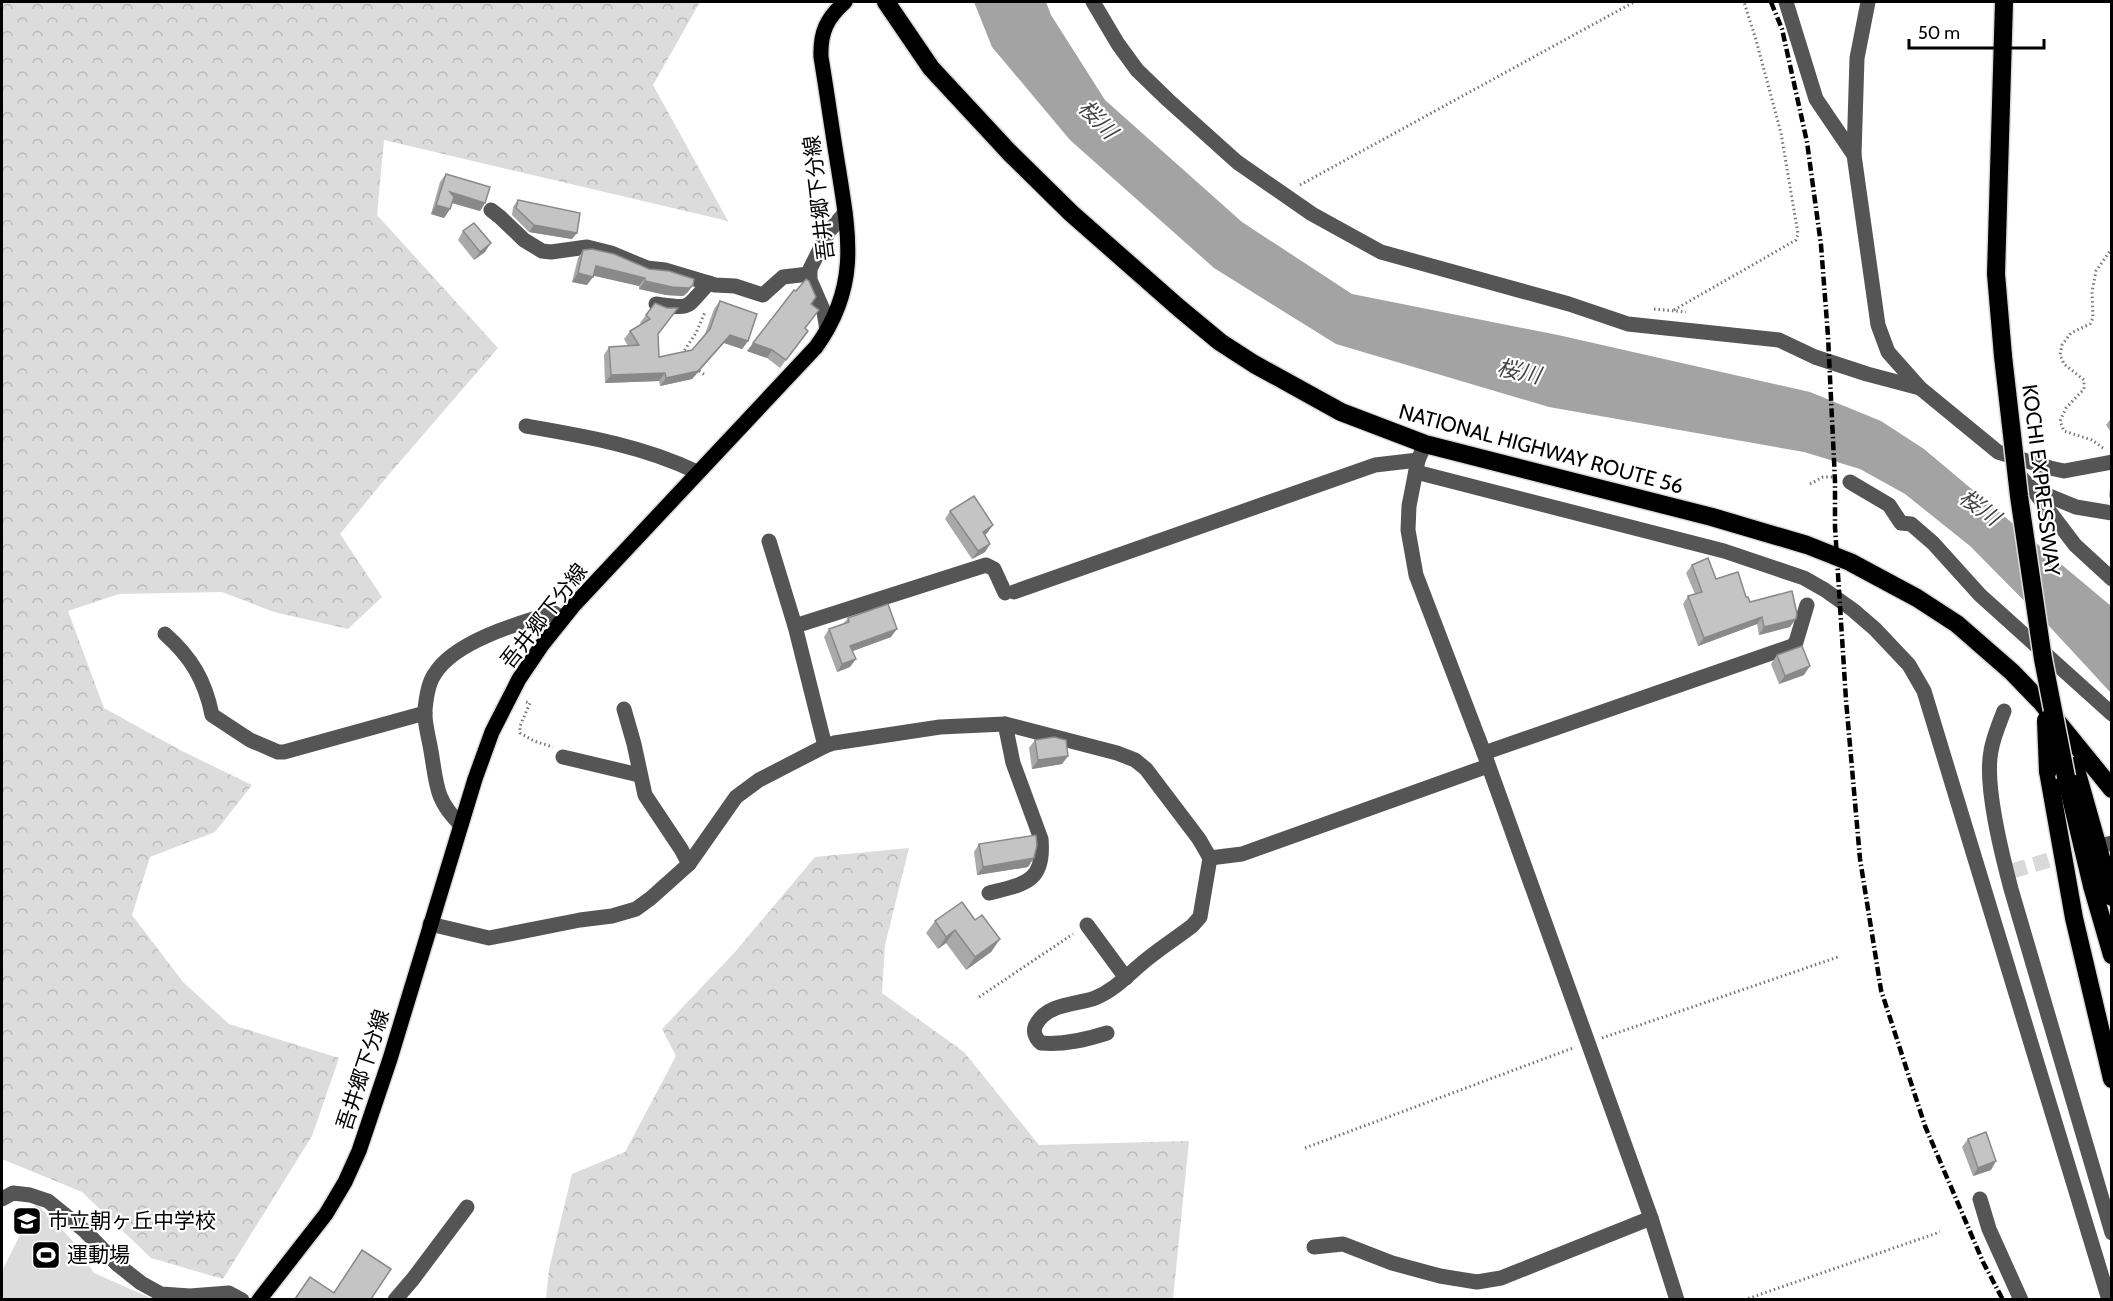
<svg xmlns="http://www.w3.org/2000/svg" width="2113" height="1301" viewBox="0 0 2113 1301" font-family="Cabin,'Noto Sans JP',sans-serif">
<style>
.forest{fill:url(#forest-crowns)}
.pitch{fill:#dcdcdc}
.water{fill:#a3a3a3}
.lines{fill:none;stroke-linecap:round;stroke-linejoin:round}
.minor-tunnel{stroke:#d9d9d9;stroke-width:15;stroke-dasharray:15 8;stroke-linecap:butt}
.major-casing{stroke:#dbdbdb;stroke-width:18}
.highway-casing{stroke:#dbdbdb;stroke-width:21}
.path{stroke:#777;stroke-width:3;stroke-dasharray:1.5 3;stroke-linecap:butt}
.minor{stroke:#555;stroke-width:15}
.major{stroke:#000;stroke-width:15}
.highway{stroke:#000;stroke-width:18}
.rail{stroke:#000;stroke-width:4.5;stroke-dasharray:9 3 1.5 3;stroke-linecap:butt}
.highway-bridge-casing{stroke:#dbdbdb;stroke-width:21;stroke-linecap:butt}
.highway-bridge{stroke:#000;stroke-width:18}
.wall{fill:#a9a9a9}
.shaded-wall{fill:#898989}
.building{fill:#c4c4c4;stroke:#898989;stroke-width:1.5}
.labels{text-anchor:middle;stroke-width:4.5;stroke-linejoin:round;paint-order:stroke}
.street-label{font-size:21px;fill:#000;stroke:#fff}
.poi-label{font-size:21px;fill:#000;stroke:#fff;text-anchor:start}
.water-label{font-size:22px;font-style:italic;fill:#444;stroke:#fff}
</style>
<defs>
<pattern id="forest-crowns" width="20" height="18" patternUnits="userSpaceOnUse" patternTransform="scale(1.5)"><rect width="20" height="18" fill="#dcdcdc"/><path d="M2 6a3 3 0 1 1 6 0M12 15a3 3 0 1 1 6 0" fill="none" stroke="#bbb"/></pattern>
</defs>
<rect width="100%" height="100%" fill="#fff"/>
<g class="forest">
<polygon points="2,2 700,2 653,85 728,221 384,140 377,215 498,348 385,479 340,534 382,597 348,629 274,612 222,592 119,594 68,611 104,708 182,751 252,785 215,832 150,857 132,915 183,982 229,1024 339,1058 312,1136 223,1279 151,1258 82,1192 2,1159"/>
<polygon points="909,848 885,945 882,993 964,1052 1039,1145 1189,1141 1173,1299 546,1299 549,1269 572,1174 625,1152 676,1056 662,1029 735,952 815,857"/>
</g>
<polygon class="pitch" points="36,1203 71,1239 94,1273 153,1299 2,1299 2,1271"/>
<polygon class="water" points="974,2 1046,2 1051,15 1105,100 1242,222 1352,294 1558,335 1810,392 1881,421 1924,449 2111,606 2111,693 2049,626 1970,546 1905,494 1860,469 1804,452 1549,407 1336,344 1214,268 1070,140 992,47"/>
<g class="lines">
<polyline class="minor-tunnel" points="2012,871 2090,848"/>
<g class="major-casing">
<path id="major" d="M259,1300L326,1214L345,1182L359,1151L390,1059L475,779L492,732L519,679L542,645L574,605L816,347C860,286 849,235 838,166C832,130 827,93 821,57C820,32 827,18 845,2"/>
</g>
<g class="highway-casing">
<g id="highway">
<polyline points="886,2 931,68 1009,152 1071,213 1179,308 1220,342 1254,364 1341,412 1425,444 1712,517 1807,545 1850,562 1917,598 1957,624 2012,672 2042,703 2112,789"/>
<polyline points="2003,356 1996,274 2004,2"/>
<polyline points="2075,766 2112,897"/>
<polyline points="2048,771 2074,918 2112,1079"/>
<polyline points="2066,777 2092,886 2112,955"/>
</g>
</g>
<g class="path">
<polyline points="1300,185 1634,2"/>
<polyline points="1654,309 1686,312"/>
<polyline points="1674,310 1796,240 1798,234 1781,133 1756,40 1744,2"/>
<polyline points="682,354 696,333 705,312"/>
<polyline points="699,371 705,375"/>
<polyline points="2103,448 2092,440 2064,431 2060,421 2066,408 2084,389 2084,380 2064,364 2060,355 2062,345 2071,333 2090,324 2093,318 2092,292 2096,271 2112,248"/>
<polyline points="1810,484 1823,477 1834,477"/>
<polyline points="526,702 530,703 520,726 520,733 534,741 553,747"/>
<polyline points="979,997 1073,934"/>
<polyline points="1602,1038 1838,957"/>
<polyline points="1305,1148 1573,1048"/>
<polyline points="1744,1300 1940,1232"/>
</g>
<g class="minor">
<polyline points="1093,2 1118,44 1137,70 1168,100 1237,162 1312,214 1381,252 1569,304 1628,324 1779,340 1815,357 1867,374 1920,388"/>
<polyline points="1786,2 1816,99 1854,155"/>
<polyline points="1868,2 1857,58 1854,155 1878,325 1888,352 1920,388 1998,452 2050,468 2064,471 2112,462"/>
<polyline points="491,210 500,217 524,240 542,251 551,252 587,247 611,253 647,268 665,270 715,285 735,286 763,295 783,277 809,274"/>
<path d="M656,304C694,309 684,309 709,283"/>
<polyline points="827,330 824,312 810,280 810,269 829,231 845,213"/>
<path d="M526,426C584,436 644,446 697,472"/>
<polyline points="1425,444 1418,460 1409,506 1408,530 1416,575 1484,753 1651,1218 1677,1300"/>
<polyline points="2014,470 2032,489 2076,507 2112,513"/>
<polyline points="1416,472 1724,551 1804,578 1825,590 1853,610 1875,629 1909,665 1924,691 2109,1300"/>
<polyline points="1850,482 1889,505 1901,523 1911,524 1933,543 1980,595 2112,714"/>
<polyline points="2034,491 2075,545 2112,579"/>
<polyline points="769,541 795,626 825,746"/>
<polyline points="1014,592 1375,465 1418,460"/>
<polyline points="795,626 986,565 994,569 1005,593"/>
<path d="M165,634C191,657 205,680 212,715L250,740L278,752H284L425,713"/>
<polyline points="624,709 634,744 645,795 681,849 689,864"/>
<path d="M2004,711C1999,724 1993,738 1991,751C1984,785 2002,855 2011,889L2112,1233"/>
<polyline points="1484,753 1792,646 1796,642 1807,605"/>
<polyline points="563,757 639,775"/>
<path d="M461,825C435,800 437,785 431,751C429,738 424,723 425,710C426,699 428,684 434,675C453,642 518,623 554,613L563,618"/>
<polyline points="2090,848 2112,843"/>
<polyline points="1210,858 1242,854 1488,766"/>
<path d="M989,893C1025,884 1045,882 1041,839L1013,763L1005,724"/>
<path d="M430,924L489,938L580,920L612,916L636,909L651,898L689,864L736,797L759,780L825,746L834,743L940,727L1005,724L1117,753L1135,760L1146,769L1199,839L1210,858L1200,917L1192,926C1175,939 1156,951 1140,965C1126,977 1113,991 1095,998C1076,1005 1049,1003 1037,1023C1032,1030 1035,1038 1041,1043C1064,1045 1085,1040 1107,1033"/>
<polyline points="1087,925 1126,978"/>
<polyline points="2,1199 13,1193 30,1195 48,1201 85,1231 117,1264 141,1283 161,1294 190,1296 229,1293 242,1300"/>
<polyline points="1980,1199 1989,1229 2021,1300"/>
<polyline points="1314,1247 1343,1244 1392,1263 1440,1276 1477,1282 1501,1278 1651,1218"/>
<polyline points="395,1300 413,1279 467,1207"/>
</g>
<use href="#major" class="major"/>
<use href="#highway" class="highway"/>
<polyline class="rail" points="1771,2 1782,29 1807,142 1821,245 1828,336 1835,481 1835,527 1846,700 1860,859 1881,990 1925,1126 1983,1262 2003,1300"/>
<g class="highway-bridge-casing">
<g id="highway-bridge">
<polyline points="2003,356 2019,496 2043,659 2066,777"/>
<polyline points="2046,720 2048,771"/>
</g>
</g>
<use href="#highway-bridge" class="highway-bridge"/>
</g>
<g class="wall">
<polygon points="446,174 485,203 480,211 452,203 450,209 444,218 431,214 440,182"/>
<polygon points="518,200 572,239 529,232 512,215 513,207"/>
<polygon points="463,231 485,252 474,260 458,240"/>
<polygon points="583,250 649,269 693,285 687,293 683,296 666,295 639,289 639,286 594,275 587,285 572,282 578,258"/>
<polygon points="720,301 748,341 742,349 724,343 692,379 660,386 659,381 605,383 604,355 609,347 628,346 624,339 630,331 641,324 640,323 655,303 659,357 692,350 705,334 714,309"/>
<polygon points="811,304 805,328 808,331 780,368 767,358 747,351"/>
<polygon points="2112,417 2112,434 2106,425"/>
<polygon points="2112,474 2112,497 2109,497 2111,476"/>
<polygon points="950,511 993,525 987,533 985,535 990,544 985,552 972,559 945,519"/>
<polygon points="1692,565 1746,597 1750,602 1790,627 1759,635 1757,624 1698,646 1683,604 1688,596 1695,594 1686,573"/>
<polygon points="848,618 891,637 852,651 850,667 837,672 824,637 829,629 843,624"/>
<polygon points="1777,655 1804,675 1779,684 1771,664"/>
<polygon points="1035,740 1068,756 1062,764 1032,769 1029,748"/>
<polygon points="979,844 1028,867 977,875 974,852"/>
<polygon points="975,920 1000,939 991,952 966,970 946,943 938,949 926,933 935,921"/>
<polygon points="1968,1139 1991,1170 1973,1176 1962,1147"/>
<polygon points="362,1250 371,1299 294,1299 310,1277 334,1292"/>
</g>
<g class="shaded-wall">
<polygon points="450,192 485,203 480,211 445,201"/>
<polygon points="436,205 450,209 444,218 431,214"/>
<polygon points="534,225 577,233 572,239 529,232"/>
<polygon points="491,243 485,252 474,260 480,252"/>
<polygon points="596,266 645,278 639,286 590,275"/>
<polygon points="578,273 593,277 587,285 572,282"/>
<polygon points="645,281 693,285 687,293 683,296 666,295 639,289"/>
<polygon points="730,335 748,341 742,349 724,343 692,379 660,386 666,378"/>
<polygon points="753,343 772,350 767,358 747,351"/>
<polygon points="665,373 659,381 605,383 611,375"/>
<polygon points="993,525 987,533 977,540 983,532"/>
<polygon points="990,544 985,552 972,559 978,551"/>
<polygon points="1762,617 1757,624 1698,646 1704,638"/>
<polygon points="1796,619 1790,627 1759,635 1764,627"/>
<polygon points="897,629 891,637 845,654 850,646"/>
<polygon points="856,659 850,667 837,672 842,664"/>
<polygon points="1810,666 1804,675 1779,684 1785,676"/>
<polygon points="1068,756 1062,764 1032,769 1038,760"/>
<polygon points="1034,858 1028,867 977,875 983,867"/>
<polygon points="955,930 946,943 938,949 946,937"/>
<polygon points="1000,939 991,952 966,970 975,957"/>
<polygon points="1996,1161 1991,1170 1973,1176 1978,1168"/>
</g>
<g class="building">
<polygon points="446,174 490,187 485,203 450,192 454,197 450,209 436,205"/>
<polygon points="518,200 580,213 577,233 534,225 516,208"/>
<polygon points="474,223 491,243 480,252 463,231"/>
<polygon points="592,249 614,254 649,269 669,271 694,279 693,285 689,288 672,287 645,281 645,278 596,266 593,277 578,273 583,250"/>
<polygon points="806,279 809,281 816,297 811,304 819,310 805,328 808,331 786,360 772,350 753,343 794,290 796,291"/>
<polygon points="720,301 757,314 748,341 730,335 698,371 666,378 665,373 611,375 609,347 639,345 630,331 650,319 646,315 655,303 667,308 678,308 658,334 659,357 692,350 710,329"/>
<polygon points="974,496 993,525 983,532 990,544 978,551 950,511"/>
<polygon points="1708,558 1716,579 1738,572 1746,597 1748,597 1750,602 1792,591 1797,614 1796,619 1764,627 1762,617 1704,638 1688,596 1702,592 1692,565"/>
<polygon points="888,604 897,629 850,646 856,659 842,664 829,629 849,622 848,618"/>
<polygon points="1802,646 1810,666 1785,676 1777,655"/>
<polygon points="1054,737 1066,740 1068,756 1038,760 1035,740"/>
<polygon points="1036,835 1037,845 1034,858 983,867 979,844"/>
<polygon points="962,902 975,920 982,915 1000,939 975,957 955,930 946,937 935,921"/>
<polygon points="1986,1132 1996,1161 1978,1168 1968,1139"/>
<polygon points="362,1250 391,1269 371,1299 295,1299 310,1277 334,1293"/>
</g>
<defs>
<g id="school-square" transform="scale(1.5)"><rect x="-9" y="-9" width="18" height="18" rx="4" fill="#000" stroke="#fff"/><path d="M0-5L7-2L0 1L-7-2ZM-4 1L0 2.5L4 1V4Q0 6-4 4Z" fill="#fff"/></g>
<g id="stadium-square" transform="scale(1.5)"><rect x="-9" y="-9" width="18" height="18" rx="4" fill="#000" stroke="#fff"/><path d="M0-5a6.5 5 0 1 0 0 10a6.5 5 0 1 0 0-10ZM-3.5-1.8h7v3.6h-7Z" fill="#fff"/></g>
</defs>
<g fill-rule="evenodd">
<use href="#school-square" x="27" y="1221"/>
<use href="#stadium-square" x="46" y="1255"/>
</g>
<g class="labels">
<g class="street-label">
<text transform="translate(819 198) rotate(-97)" y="7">吾井郷下分線</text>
<text transform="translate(1541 449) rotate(15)" y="7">NATIONAL HIGHWAY ROUTE 56</text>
<text transform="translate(2041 480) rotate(83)" y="7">KOCHI EXPRESSWAY</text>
<text transform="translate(544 616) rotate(-52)" y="7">吾井郷下分線</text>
<text transform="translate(363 1070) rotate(-72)" y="7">吾井郷下分線</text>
</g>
<g class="poi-label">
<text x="48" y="1228">市立朝ヶ丘中学校</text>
<text x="67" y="1262">運動場</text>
</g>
<g class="water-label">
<text transform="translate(1098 119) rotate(46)" y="8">桜川</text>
<text transform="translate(1519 371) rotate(12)" y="8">桜川</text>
<text transform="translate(1980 507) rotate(36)" y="8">桜川</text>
</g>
</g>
<rect width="2113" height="1301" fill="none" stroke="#000000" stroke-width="6"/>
<path d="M1909 39v9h135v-9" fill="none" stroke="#000000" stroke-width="3"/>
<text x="1918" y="39" font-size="18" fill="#000000" stroke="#ffffff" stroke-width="4.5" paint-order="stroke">50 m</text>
</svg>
